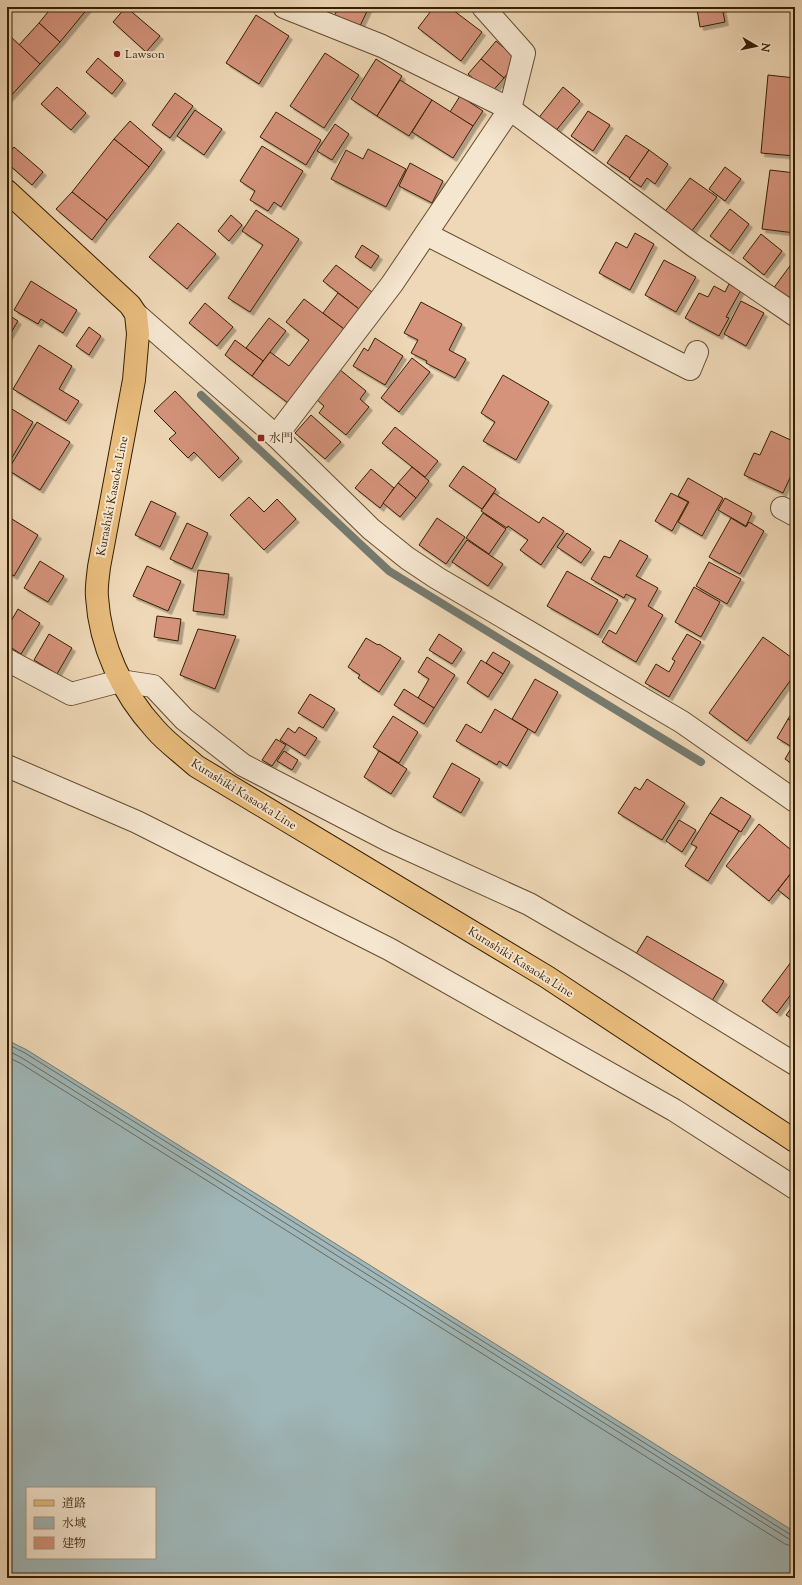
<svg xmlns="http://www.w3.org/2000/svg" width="802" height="1585" viewBox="0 0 802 1585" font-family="'Sorts Mill Goudy','Noto Serif JP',serif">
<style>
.water{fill:#9fb7b9;stroke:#757a6f;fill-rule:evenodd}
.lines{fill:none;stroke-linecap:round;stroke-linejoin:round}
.shore{stroke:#6a6a5d;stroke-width:1}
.stream{stroke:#757a6f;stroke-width:8}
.building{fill:#d5937c;stroke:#351e01;filter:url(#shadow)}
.minor-casing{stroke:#644c2e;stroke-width:24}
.major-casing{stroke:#351e01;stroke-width:24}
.minor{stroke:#f5e6d0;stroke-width:22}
.major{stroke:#e8bc7c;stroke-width:22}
.poi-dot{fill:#8f2418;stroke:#f5e6d0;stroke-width:1.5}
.labels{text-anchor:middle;stroke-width:4;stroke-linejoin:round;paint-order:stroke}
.poi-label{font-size:12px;fill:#351e01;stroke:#f5e6d0;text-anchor:start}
.street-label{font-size:12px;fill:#351e01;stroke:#f5e6d0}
</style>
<defs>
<filter id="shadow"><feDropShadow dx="3.5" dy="3.5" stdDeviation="0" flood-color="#0004"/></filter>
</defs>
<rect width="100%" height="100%" fill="#efd8b7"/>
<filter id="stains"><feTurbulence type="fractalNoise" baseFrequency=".005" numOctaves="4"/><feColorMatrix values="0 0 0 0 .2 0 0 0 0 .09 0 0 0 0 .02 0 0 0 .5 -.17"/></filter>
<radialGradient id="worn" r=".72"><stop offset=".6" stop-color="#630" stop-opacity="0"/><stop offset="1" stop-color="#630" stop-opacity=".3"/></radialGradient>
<path class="water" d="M7,1040L27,1050L795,1532V1578H7ZM27,1488H155V1558H27Z"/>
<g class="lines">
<g class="shore">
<polyline points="7,1044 25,1053 791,1535 795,1536"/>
<polyline points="7,1050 22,1058 789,1539 795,1541"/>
<polyline points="7,1057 20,1063 785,1544 795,1547"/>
</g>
<polyline class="stream" points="201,395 389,571 701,762"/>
</g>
<g class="building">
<polygon points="52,7 89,7 60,42 39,23"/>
<polygon points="126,7 160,36 146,52 113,22"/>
<polygon points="339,7 369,7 359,28 334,16"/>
<polygon points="434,7 449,7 482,32 461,61 418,28"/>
<polygon points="708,7 722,7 725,22 700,27 697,9"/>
<polygon points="256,15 289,36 259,84 226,63"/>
<polygon points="39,23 60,42 40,64 19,45"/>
<polygon points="11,37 40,64 7,100 7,42"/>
<polygon points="496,41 518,60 504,78 481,59"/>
<polygon points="325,53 359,75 324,128 290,106"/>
<polygon points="98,58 123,80 112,94 86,72"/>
<polygon points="376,59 402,76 377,116 351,99"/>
<polygon points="481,59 504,78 491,93 468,74"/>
<polygon points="768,75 795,78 795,156 761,153"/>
<polygon points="400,80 432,100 409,136 377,116"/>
<polygon points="57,87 86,113 71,130 41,104"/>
<polygon points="563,87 580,101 554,133 537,120"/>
<polygon points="175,93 193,106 170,138 152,125"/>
<polygon points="460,96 483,111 473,126 450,112"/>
<polygon points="432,100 473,126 453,158 412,132"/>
<polygon points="195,110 222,129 204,155 177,136"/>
<polygon points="588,111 610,125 593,151 571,136"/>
<polygon points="276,112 321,140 306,165 260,137"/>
<polygon points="130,121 162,149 149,167 114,139"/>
<polygon points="335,124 349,134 332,160 317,151"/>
<polygon points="626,135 649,150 630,178 607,163"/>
<polygon points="114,139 149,167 107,220 72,192"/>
<polygon points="262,146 303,171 281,207 274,202 268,211 250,200 255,191 240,181"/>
<polygon points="14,147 43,172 32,185 7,163 7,155"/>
<polygon points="368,149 406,169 386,207 331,179 346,150 363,159"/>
<polygon points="649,150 668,164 655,184 647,178 641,187 629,179"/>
<polygon points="410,163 443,181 432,203 399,186"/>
<polygon points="725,167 741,179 725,201 709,189"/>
<polygon points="770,170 795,173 795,233 762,229"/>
<polygon points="690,178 717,197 691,232 664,213"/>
<polygon points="72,192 107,220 92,240 56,209"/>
<polygon points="730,209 749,224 730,251 710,236"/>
<polygon points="256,210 299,239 250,312 228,298 263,245 242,231"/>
<polygon points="231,215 242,225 229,241 218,231"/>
<polygon points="178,223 216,254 187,289 149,257"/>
<polygon points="635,233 654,244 630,290 599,273 616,242 627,248"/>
<polygon points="761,234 782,251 764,275 743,258"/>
<polygon points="362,245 379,256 371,268 355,257"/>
<polygon points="795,259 795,305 773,289"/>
<polygon points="664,260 696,277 676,312 645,295"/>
<polygon points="336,265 372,292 359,309 323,281"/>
<polygon points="31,281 77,310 63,333 41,319 38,324 14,310"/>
<polygon points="729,284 741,290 726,317 729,318 719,336 685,318 699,293 708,297 714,286 725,292"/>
<polygon points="338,293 359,309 344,329 323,313"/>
<polygon points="304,299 344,329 288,403 252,376 270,352 289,366 309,340 286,322"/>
<polygon points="741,301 764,313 746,346 724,334"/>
<polygon points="421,302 462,324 449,350 466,359 455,378 426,363 427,361 411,353 418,340 404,333"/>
<polygon points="205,303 233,327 217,346 189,323"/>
<polygon points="7,314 18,321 7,339"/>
<polygon points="269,318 286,331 263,361 246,348"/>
<polygon points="89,327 101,336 89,355 76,346"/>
<polygon points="375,338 403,356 385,385 353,366 364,348 368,351"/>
<polygon points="235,340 263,361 252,376 225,355"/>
<polygon points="39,345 72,366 59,389 79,401 66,421 13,389"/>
<polygon points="412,358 430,372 399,412 381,398"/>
<polygon points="339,369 366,391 360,399 369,407 346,435 319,413 324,406 316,399"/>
<polygon points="503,375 549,402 516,460 483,441 495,422 481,413"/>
<polygon points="175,391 239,458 219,478 194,452 188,458 169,439 176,433 154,411"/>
<polygon points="7,406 33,422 7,466"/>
<polygon points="311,415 341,442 325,459 295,433"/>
<polygon points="37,422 70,442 40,490 8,470"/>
<polygon points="395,427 438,461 425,477 382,443"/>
<polygon points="771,431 795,442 795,467 783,493 744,475 754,453 760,455"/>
<polygon points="463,466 496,489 482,509 449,486"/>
<polygon points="412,467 429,481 416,498 398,483"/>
<polygon points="371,469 394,488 380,508 355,488"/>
<polygon points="688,478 723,498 702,536 678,522 689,502 678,496"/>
<polygon points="398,483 416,498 400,517 383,503"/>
<polygon points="494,493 539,523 543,517 564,531 541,565 520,550 528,540 508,526 507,528 481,511"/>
<polygon points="671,493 688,502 672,531 655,521"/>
<polygon points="249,497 264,512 277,499 296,519 264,550 230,515"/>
<polygon points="725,498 752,513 746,526 718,510"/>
<polygon points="151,501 176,513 160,547 135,535"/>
<polygon points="483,513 506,529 489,554 466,538"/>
<polygon points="7,516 38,535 14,576 7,572"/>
<polygon points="437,518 465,537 446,564 419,545"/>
<polygon points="731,518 746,527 749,522 764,531 740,574 709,557"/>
<polygon points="187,523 208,533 192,569 170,559"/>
<polygon points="567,533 591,549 581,563 557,547"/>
<polygon points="467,540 503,564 488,586 452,562"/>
<polygon points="620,540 648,556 636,576 658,588 648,606 663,615 636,662 602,642 609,630 616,634 636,599 626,594 624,598 591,579 604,556 610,558"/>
<polygon points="40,561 64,576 48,602 24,588"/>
<polygon points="709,562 741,579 727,604 696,586"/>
<polygon points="147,566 181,581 168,611 133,596"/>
<polygon points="198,570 229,574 224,615 193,611"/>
<polygon points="567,571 618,600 598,635 547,606"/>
<polygon points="694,587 720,602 701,637 675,622"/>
<polygon points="18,609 40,623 21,654 7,645 7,628"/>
<polygon points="157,616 181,619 178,641 154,637"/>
<polygon points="198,629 236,636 215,689 180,675"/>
<polygon points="49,634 72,648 57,674 34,660"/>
<polygon points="439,634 462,649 452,664 429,650"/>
<polygon points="687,634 701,642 669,697 645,683 656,664 669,672 675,661 672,659"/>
<polygon points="763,637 795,660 795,674 747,741 709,713"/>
<polygon points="366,638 378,645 379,644 401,658 379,692 358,678 360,675 348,667"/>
<polygon points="493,652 510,662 503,674 486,663"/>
<polygon points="427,657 455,675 434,708 418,698 429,679 418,672"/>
<polygon points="481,660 503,674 488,697 467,683"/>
<polygon points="535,679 558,692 535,733 512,719"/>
<polygon points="404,689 434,708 424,724 394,705"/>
<polygon points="310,694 335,709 323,728 298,713"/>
<polygon points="795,708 795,723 788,719"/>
<polygon points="495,709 528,729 507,766 499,761 497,765 456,741 466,724 481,733"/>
<polygon points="393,716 418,732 399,763 373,747"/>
<polygon points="788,719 795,723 795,766 785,759 792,747 777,738"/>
<polygon points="299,727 317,738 305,756 280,740 288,728 295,733"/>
<polygon points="276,739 286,745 272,766 262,760"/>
<polygon points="284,751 298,760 292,770 277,761"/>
<polygon points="379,751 407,769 391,794 364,777"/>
<polygon points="452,763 480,779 461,813 433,797"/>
<polygon points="647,779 685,803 662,840 618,813 635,787 640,790"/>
<polygon points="721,797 751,816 741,832 710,813"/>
<polygon points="710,813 739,831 708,881 685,866 697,847 691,844"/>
<polygon points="679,820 696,830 682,852 666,841"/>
<polygon points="759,824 795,853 795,868 769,901 726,866"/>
<polygon points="795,868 795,897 792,901 778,890"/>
<polygon points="647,936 724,981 710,1004 634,957"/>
<polygon points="791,962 795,965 795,989 777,1013 762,1001"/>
<polygon points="795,1003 795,1021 786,1015"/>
</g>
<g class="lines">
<g class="minor-casing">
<g id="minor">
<polyline points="284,7 382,46 510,109 694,246 795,315"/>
<polyline points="426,234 690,369 697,352"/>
<polyline points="136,314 276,436 371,529 407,558 437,578 682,722 795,801"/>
<polyline points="276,436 392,284 510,109 524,53 483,7"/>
<polyline points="782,508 795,515"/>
<polyline points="7,660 71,694 120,681 153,686 184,719 243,765 388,840 529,904 629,962 795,1064"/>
<polyline points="7,766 137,822 389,949 674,1110 795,1188"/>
</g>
</g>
<g class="major-casing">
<path id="major" d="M7,191L130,305L136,314L138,334L134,380L99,567C98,577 96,587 97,597C100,646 122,693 155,729C167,743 183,754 196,766L547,977L795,1141"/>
</g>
<use href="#minor" class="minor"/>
<use href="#major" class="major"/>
</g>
<g class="poi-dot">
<circle cx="117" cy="54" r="4"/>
<rect x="257" y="434" width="8" height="8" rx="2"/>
</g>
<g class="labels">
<g class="poi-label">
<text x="125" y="58">Lawson</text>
<text x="269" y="442">水門</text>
</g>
<g class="street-label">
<text transform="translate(112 496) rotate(-79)" y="4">Kurashiki Kasaoka Line</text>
<text transform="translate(244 794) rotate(32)" y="4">Kurashiki Kasaoka Line</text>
<text transform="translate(521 962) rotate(32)" y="4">Kurashiki Kasaoka Line</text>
</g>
</g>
<rect width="802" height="1585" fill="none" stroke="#efd8b7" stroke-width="24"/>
<rect x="8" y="8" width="786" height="1569" fill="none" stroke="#351e01" stroke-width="2"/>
<rect x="12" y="12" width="778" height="1561" fill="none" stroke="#351e01"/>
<rect x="26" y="1487" width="130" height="72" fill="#f5e6d0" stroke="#a8967d"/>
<rect x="34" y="1500" width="20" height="6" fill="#e8bc7c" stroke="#a8967d"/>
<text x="62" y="1507" font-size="12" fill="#351e01">道路</text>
<rect x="34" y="1517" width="20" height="12" fill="#9fb7b9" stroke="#a8967d"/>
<text x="62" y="1527" font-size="12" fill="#351e01">水域</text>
<rect x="34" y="1537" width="20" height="12" fill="#d5937c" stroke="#a8967d"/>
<text x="62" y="1547" font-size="12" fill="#351e01">建物</text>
<g transform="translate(756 46) rotate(99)" stroke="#f5e6d0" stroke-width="3" paint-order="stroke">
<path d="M0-3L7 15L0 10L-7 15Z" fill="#351e01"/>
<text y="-6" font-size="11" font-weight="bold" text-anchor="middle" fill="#351e01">N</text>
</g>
<rect width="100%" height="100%" filter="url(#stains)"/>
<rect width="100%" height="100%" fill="url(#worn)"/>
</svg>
